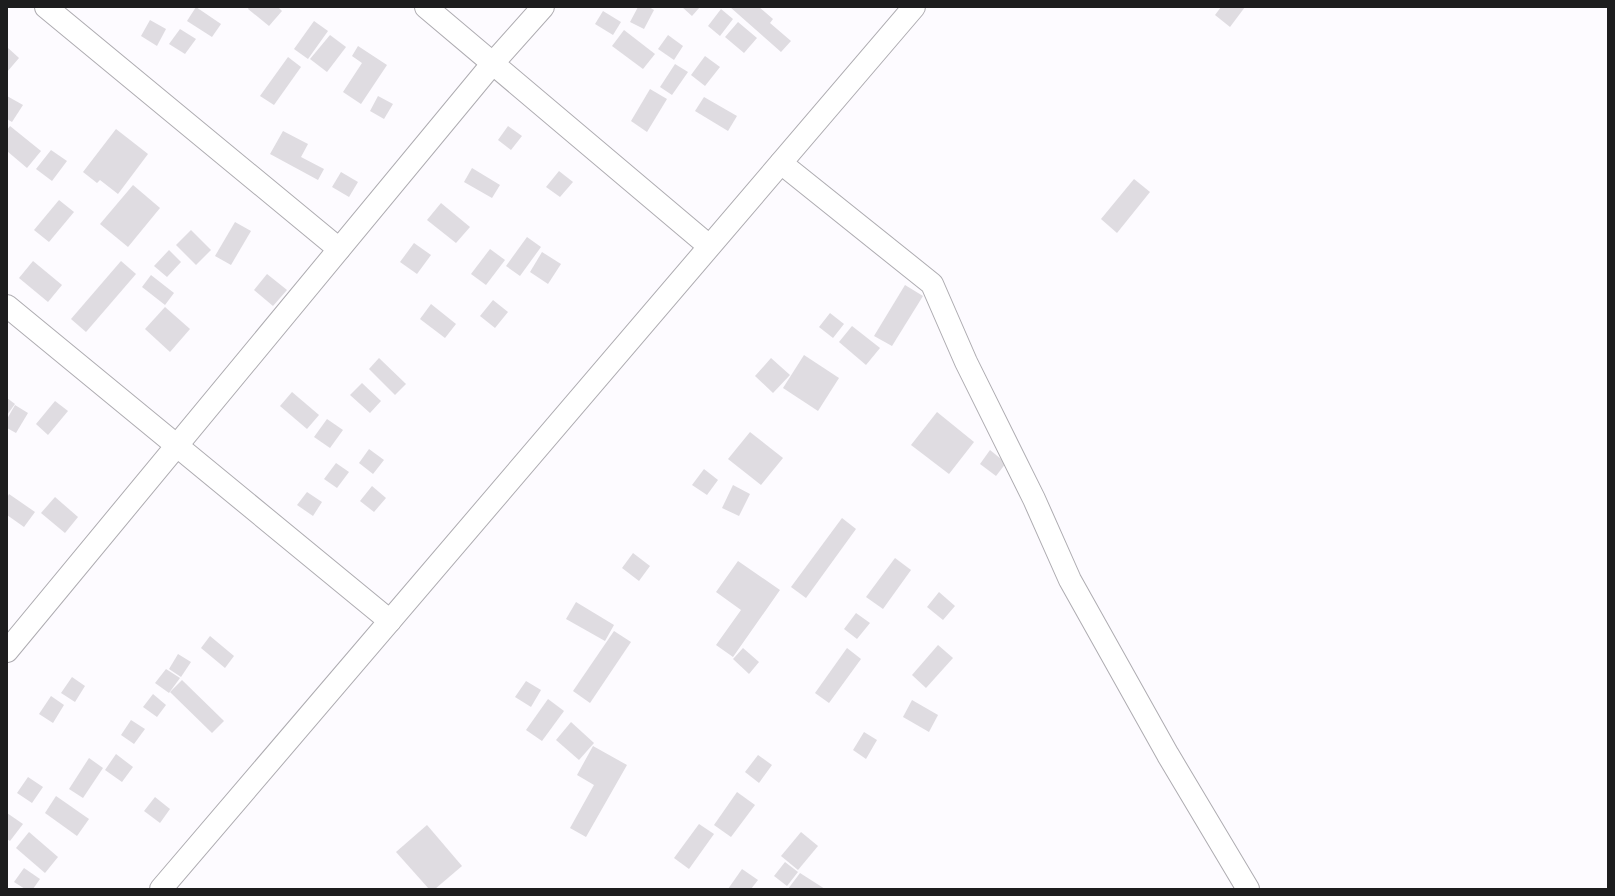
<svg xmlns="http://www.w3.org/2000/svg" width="1615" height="896" viewBox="0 0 1615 896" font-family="Overpass,sans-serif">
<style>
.building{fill:#dfdce1}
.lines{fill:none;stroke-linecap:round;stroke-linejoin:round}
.street-casing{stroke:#aeacb1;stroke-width:24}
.street{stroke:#fff;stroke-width:22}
</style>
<rect width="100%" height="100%" fill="#fdfbff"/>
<g class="building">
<polygon points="196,7 221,24 212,37 187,21"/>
<polygon points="249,7 278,7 282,11 269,26 248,9"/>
<polygon points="638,7 649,7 654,10 644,29 630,22"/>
<polygon points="682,7 700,7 692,16"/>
<polygon points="730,7 759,7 773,19 770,23 791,41 781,52"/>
<polygon points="1221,7 1245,7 1230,27 1215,15"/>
<polygon points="721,9 733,19 720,36 708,26"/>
<polygon points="603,11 621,22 613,35 595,24"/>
<polygon points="150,20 166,29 157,46 141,36"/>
<polygon points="314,21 328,31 308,59 294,49"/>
<polygon points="738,22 757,38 744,53 725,37"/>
<polygon points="180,29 196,39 185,54 169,44"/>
<polygon points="624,30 655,54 643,69 612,46"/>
<polygon points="330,35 346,47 327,72 310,59"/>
<polygon points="668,35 683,46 674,60 658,49"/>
<polygon points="358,46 387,65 361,104 343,92 362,63 352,56"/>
<polygon points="7,47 19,58 7,72"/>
<polygon points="705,56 720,67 705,86 691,75"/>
<polygon points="288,57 301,67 274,105 260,96"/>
<polygon points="675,64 688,72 672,95 660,87"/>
<polygon points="650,89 667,99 647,132 631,121"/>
<polygon points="7,96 23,105 12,122 7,119"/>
<polygon points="378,96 393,104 384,119 370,111"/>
<polygon points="704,97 737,116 728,131 695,111"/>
<polygon points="10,126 41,151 27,168 7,151 7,130"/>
<polygon points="508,126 522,136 511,150 498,140"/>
<polygon points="116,129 148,154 118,194 100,180 97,183 83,172"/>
<polygon points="283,131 308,144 301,157 324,169 318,180 270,154"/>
<polygon points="51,150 67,161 52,181 36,169"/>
<polygon points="472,168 500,185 492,198 464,182"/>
<polygon points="559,171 573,182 560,197 546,187"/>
<polygon points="341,172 358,182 349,197 332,187"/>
<polygon points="1134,179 1150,192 1117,233 1101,219"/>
<polygon points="133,185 160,208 128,247 100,224"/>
<polygon points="59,200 74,212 49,242 34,230"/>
<polygon points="441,203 470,227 456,243 427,220"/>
<polygon points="235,222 251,231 231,265 215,256"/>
<polygon points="191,230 211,250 196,265 176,245"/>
<polygon points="527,237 541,247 520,276 506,266"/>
<polygon points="414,243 431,255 417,274 400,262"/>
<polygon points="490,249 505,260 486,285 471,274"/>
<polygon points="169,250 181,262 167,277 154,266"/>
<polygon points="542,252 561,264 548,284 530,272"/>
<polygon points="33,261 62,285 48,302 19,278"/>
<polygon points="121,261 136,274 86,332 71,319"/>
<polygon points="267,274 287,290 273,306 254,290"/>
<polygon points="151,275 174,293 165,305 142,287"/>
<polygon points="905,285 923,296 892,346 874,336"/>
<polygon points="493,300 508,312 495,328 480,316"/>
<polygon points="431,304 456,324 445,338 420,319"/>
<polygon points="165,307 190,329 170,352 145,329"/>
<polygon points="830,313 844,324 833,338 819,327"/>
<polygon points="852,326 880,348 866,365 839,342"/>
<polygon points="804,355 839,378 818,411 783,388"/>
<polygon points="379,358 406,384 395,395 369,369"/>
<polygon points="771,358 790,375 773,393 755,376"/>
<polygon points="362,383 381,401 370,413 350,395"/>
<polygon points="292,392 319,415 307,429 280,406"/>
<polygon points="7,398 15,404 7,415"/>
<polygon points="55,401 68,411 48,435 36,424"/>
<polygon points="15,405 28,413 16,433 7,428 7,419"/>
<polygon points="937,412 974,442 949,474 911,445"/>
<polygon points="327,419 343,430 330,448 314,437"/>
<polygon points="750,432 783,458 761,485 728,459"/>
<polygon points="369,449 384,460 373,474 359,463"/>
<polygon points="990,450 1006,463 996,476 980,464"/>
<polygon points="336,463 349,472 337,488 324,479"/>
<polygon points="704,469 718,480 707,495 692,485"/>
<polygon points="733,485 750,494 739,516 722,508"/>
<polygon points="372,486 386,498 374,512 360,501"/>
<polygon points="307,492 322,502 313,516 297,505"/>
<polygon points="9,494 35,512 24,527 7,515 7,498"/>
<polygon points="55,497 78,517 65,533 41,513"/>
<polygon points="842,518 856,529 806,598 791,587"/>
<polygon points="633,553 650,566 639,581 622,568"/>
<polygon points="895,558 911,570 883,609 866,597"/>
<polygon points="738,561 780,590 733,657 716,645 741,610 716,592"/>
<polygon points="939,592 955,606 943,620 927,607"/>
<polygon points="576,602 614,625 605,641 566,619"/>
<polygon points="856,613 870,623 857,639 844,629"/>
<polygon points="614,631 631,642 590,703 573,691"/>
<polygon points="210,636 234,656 225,668 201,648"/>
<polygon points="938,645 953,658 926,688 912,675"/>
<polygon points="743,648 759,662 749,674 733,659"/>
<polygon points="847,648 861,659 829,703 815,693"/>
<polygon points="178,654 191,662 181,677 169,669"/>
<polygon points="166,669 180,678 169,693 155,683"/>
<polygon points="72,677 85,686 75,702 61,693"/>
<polygon points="182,680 224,721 212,733 170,692"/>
<polygon points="526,681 541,690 531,707 515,697"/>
<polygon points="153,694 166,705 157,717 143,707"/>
<polygon points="51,696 64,705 53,723 39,714"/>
<polygon points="548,699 564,711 542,741 526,730"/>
<polygon points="912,700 938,715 929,732 903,717"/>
<polygon points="131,720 145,729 134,744 121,735"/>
<polygon points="571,722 594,743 579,760 556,740"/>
<polygon points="864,732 877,740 866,759 853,750"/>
<polygon points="593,746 627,765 586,837 570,828 594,785 577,775"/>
<polygon points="116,754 133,767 122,782 105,770"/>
<polygon points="758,755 772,765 759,783 745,772"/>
<polygon points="89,758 103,768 83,798 69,789"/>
<polygon points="28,777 43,787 32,803 17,793"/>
<polygon points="737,792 755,805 731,837 714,825"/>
<polygon points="56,796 89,819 77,836 45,813"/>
<polygon points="155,797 170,809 160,823 144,811"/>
<polygon points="7,813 23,824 10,841 7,839"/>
<polygon points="699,824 714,834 689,869 674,858"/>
<polygon points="427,825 462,866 435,889 429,889 396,852"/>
<polygon points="29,832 58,857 45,873 16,848"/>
<polygon points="801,832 818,846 798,870 781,856"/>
<polygon points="785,862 798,872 787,886 774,876"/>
<polygon points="24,868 40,879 33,889 25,889 14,882"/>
<polygon points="742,869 758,880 751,889 728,889"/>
<polygon points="800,873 825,889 788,889"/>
</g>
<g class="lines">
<g class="street-casing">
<g id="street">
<polyline points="46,7 339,249"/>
<polyline points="426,7 709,246"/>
<polyline points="781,163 932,284 966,362 1034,499 1070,580 1168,755 1248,889"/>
<polyline points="7,306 390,621"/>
<polyline points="7,651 493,63 543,7"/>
<polyline points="161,889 914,7"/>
</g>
</g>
<use href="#street" class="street"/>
</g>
<rect width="1615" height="896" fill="none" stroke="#1d1d1e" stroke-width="16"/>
</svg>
